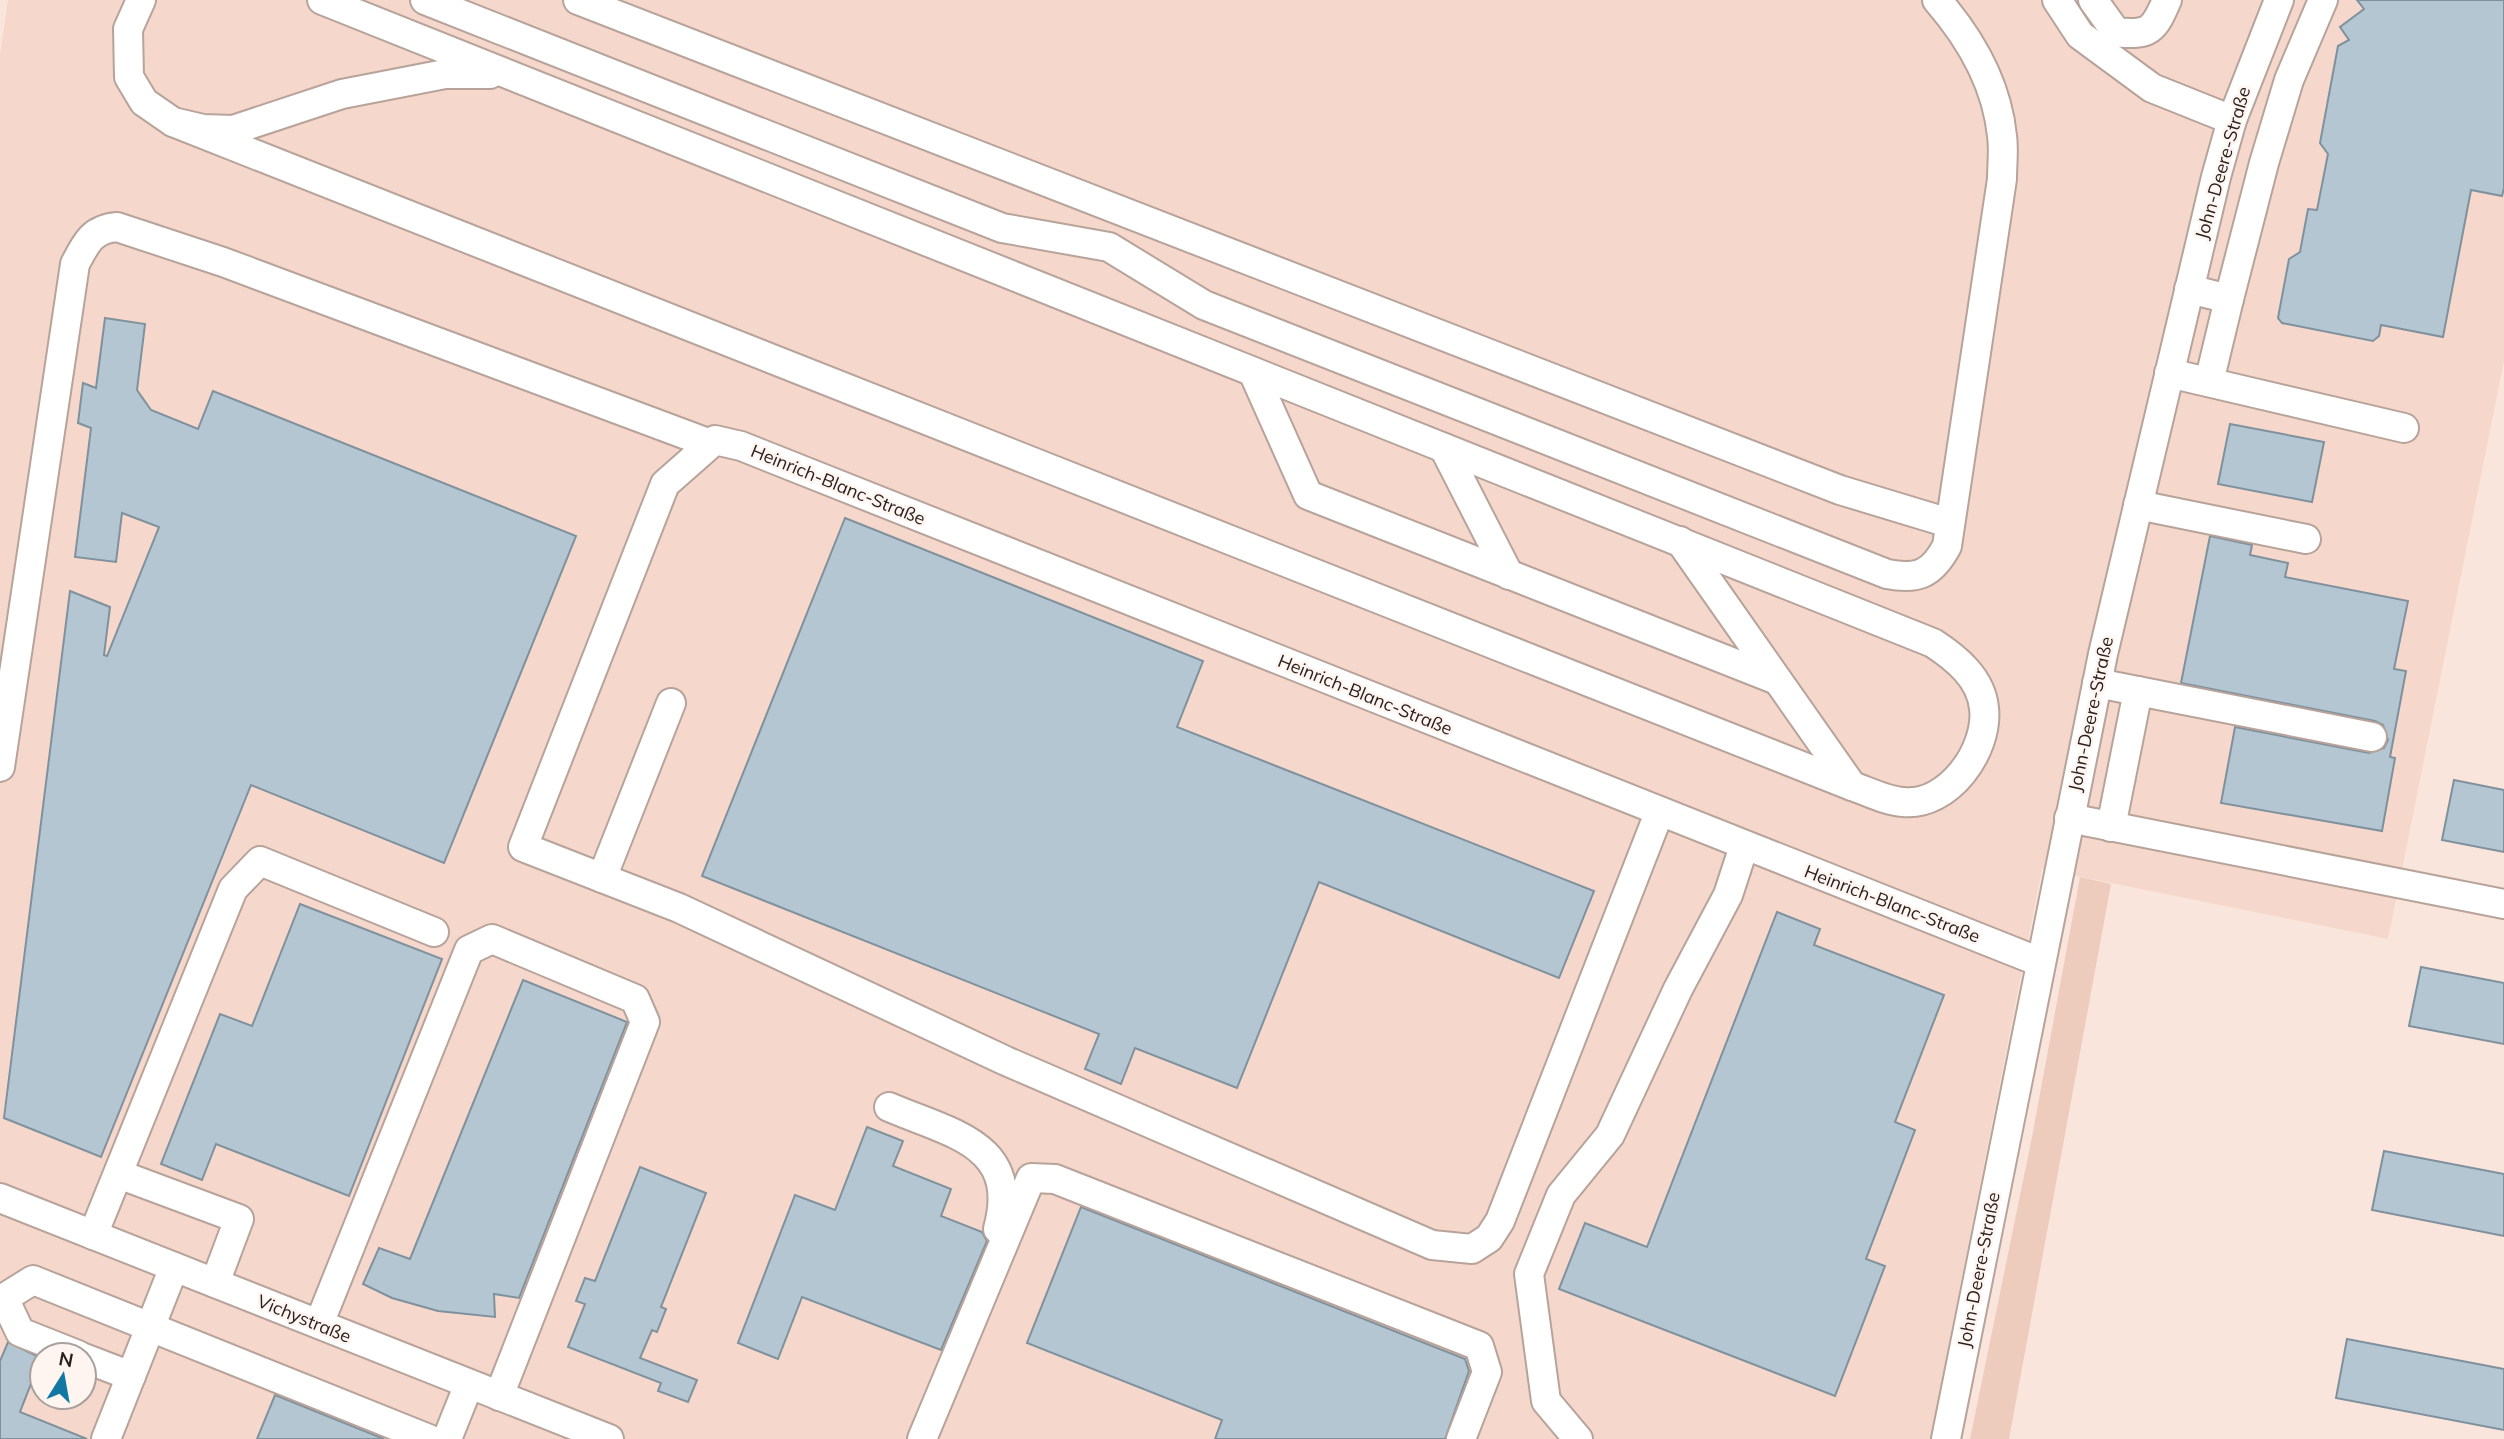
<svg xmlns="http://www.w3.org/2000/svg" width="2504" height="1439" viewBox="0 0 2504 1439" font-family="Mulish,sans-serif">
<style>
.built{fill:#f5d8cb;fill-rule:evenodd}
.green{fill:#eeccbd}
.building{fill:#b3c6d2;stroke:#7f919c;stroke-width:2}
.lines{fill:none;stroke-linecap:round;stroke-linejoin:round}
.minor-casing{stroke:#b7a39a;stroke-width:32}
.minor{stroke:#fff;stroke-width:28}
.labels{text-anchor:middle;stroke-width:5;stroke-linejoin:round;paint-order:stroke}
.street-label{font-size:18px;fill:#29211e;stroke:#fef5f1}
</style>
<rect width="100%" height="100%" fill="#fae5dc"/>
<path class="built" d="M8,0H2504V361L2388,939L2042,869L1930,1439H0V55ZM42,1355H84V1397H42Z"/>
<polygon class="green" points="2080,877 2111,884 2009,1439 1970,1439 2032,1137"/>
<g class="building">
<polygon points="2357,0 2504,0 2504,188 2502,196 2471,190 2443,337 2381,325 2379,336 2373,341 2282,323 2278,318 2289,259 2300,252 2308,209 2317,210 2328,154 2320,143 2338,46 2349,40 2340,27 2364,9"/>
<polygon points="105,318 145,324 137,390 151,410 198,429 213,391 576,536 444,863 251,785 101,1157 4,1118 70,591 110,607 104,655 107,656 159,527 122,513 116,562 75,557 91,428 78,423 83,383 96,388"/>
<polygon points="2230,424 2324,442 2312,502 2218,484"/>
<polygon points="845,518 1203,661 1177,727 1594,891 1559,978 1319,882 1237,1088 1135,1048 1121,1084 1085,1069 1099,1034 702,876"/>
<polygon points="2210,536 2252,545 2250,555 2288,563 2285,577 2408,601 2394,669 2406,671 2390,757 2395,758 2382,831 2221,803 2235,727 2369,753 2384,748 2388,740 2383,725 2375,721 2181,683"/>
<polygon points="2454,780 2504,790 2504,852 2442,840"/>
<polygon points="300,904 442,959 349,1196 216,1144 202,1180 161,1164 220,1014 252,1026"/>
<polygon points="1777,912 1820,929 1814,945 1944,995 1895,1122 1915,1130 1866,1259 1885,1266 1835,1396 1559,1289 1585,1223 1647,1247"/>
<polygon points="2421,967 2504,983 2504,1044 2409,1026"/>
<polygon points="523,980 627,1022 519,1298 494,1294 495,1317 438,1311 392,1298 363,1284 379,1248 410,1259"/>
<polygon points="867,1127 903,1141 893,1166 951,1189 941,1216 982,1232 987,1241 941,1350 802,1297 778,1359 738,1343 795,1195 835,1210"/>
<polygon points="2384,1151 2504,1174 2504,1236 2372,1210"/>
<polygon points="640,1167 706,1193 661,1307 666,1309 657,1332 652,1330 640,1358 697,1380 688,1402 658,1391 661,1383 568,1347 585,1304 576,1301 585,1278 595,1281"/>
<polygon points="1081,1207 1465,1359 1469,1371 1445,1439 1215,1439 1222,1420 1027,1343"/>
<polygon points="2347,1339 2504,1369 2504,1430 2336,1398"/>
<polygon points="8,1342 41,1358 20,1412 87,1439 0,1439 0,1361"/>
<polygon points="275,1395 384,1439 257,1439"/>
</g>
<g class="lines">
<g class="minor-casing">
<g id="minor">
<polyline points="141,0 128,29 129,77 144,102 173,122 203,129 233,130 342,94 445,74 490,74"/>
<path d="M425,0L1002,228L1109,247L1204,305L1887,574C1918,580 1932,574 1947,546L2002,179C2002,165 2004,150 2002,136C1997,85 1970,38 1937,0"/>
<polyline points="578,0 1840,490 1949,523"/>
<polyline points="2057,0 2080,35 2152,88 2232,120"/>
<path d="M2093,0L2116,32C2150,36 2154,30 2167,0"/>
<path d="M173,122L1852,786C1867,791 1886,801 1903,802C1948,807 1989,750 1984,708C1981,678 1956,658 1933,643L322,0"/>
<polyline points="2189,289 2229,299 2209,382"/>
<polyline points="2229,299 2264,163 2289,80 2323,0"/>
<polyline points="1253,372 1308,495 1777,680"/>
<polyline points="2169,373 2404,428"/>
<polyline points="1444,448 1509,575"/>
<polyline points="2138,505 2306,539"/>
<polyline points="1680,541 1852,786"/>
<polyline points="2097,683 2372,737"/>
<path d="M0,767L75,264C86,243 92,229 117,227L223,262L708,443"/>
<polyline points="1659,813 1500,1221 1489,1238 1472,1249 1432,1245 1006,1061 679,908 523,847 665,484 715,440 741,446 2040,962"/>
<polyline points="2069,818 2504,904"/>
<polyline points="2111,827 2138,691"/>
<polyline points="602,878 671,703"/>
<path d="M889,1107C952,1134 1021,1144 998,1229"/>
<polyline points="129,1178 239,1219 215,1283"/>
<polyline points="0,1198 609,1439"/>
<polyline points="93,1235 233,889 260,861 434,932"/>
<polyline points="319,1324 469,950 492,939 635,999 645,1022 499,1396"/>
<polyline points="78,1355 20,1332 4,1298 33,1280 429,1439"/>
<polyline points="84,1358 131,1376"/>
<polyline points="106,1439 174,1267"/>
<polyline points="447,1439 469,1384"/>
<polyline points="922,1439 1031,1178 1055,1179 1479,1346 1487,1372 1461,1439"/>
<polyline points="1578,1439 1546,1401 1529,1274 1561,1195 1610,1135 1678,989 1728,895 1744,846"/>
<polyline points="1946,1439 2103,654 2216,177 2232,120 2279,0"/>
</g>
</g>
<use href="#minor" class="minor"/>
</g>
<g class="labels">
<g class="street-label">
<text transform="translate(2223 163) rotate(-74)" y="6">John-Deere-Straße</text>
<text transform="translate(838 485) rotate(22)" y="6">Heinrich-Blanc-Straße</text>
<text transform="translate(1365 695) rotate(22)" y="6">Heinrich-Blanc-Straße</text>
<text transform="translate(2091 714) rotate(-78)" y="6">John-Deere-Straße</text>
<text transform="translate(1892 904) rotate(21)" y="6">Heinrich-Blanc-Straße</text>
<text transform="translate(1979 1270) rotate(-79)" y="6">John-Deere-Straße</text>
<text transform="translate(304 1319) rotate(22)" y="6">Vichystraße</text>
</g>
</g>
<g transform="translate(63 1376) rotate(11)"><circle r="33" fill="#fef5f1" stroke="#a9a09d" stroke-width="2"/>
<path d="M0-5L12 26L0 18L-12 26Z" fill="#1078a3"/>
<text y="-10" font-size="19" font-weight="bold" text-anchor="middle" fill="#29211e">N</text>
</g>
</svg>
